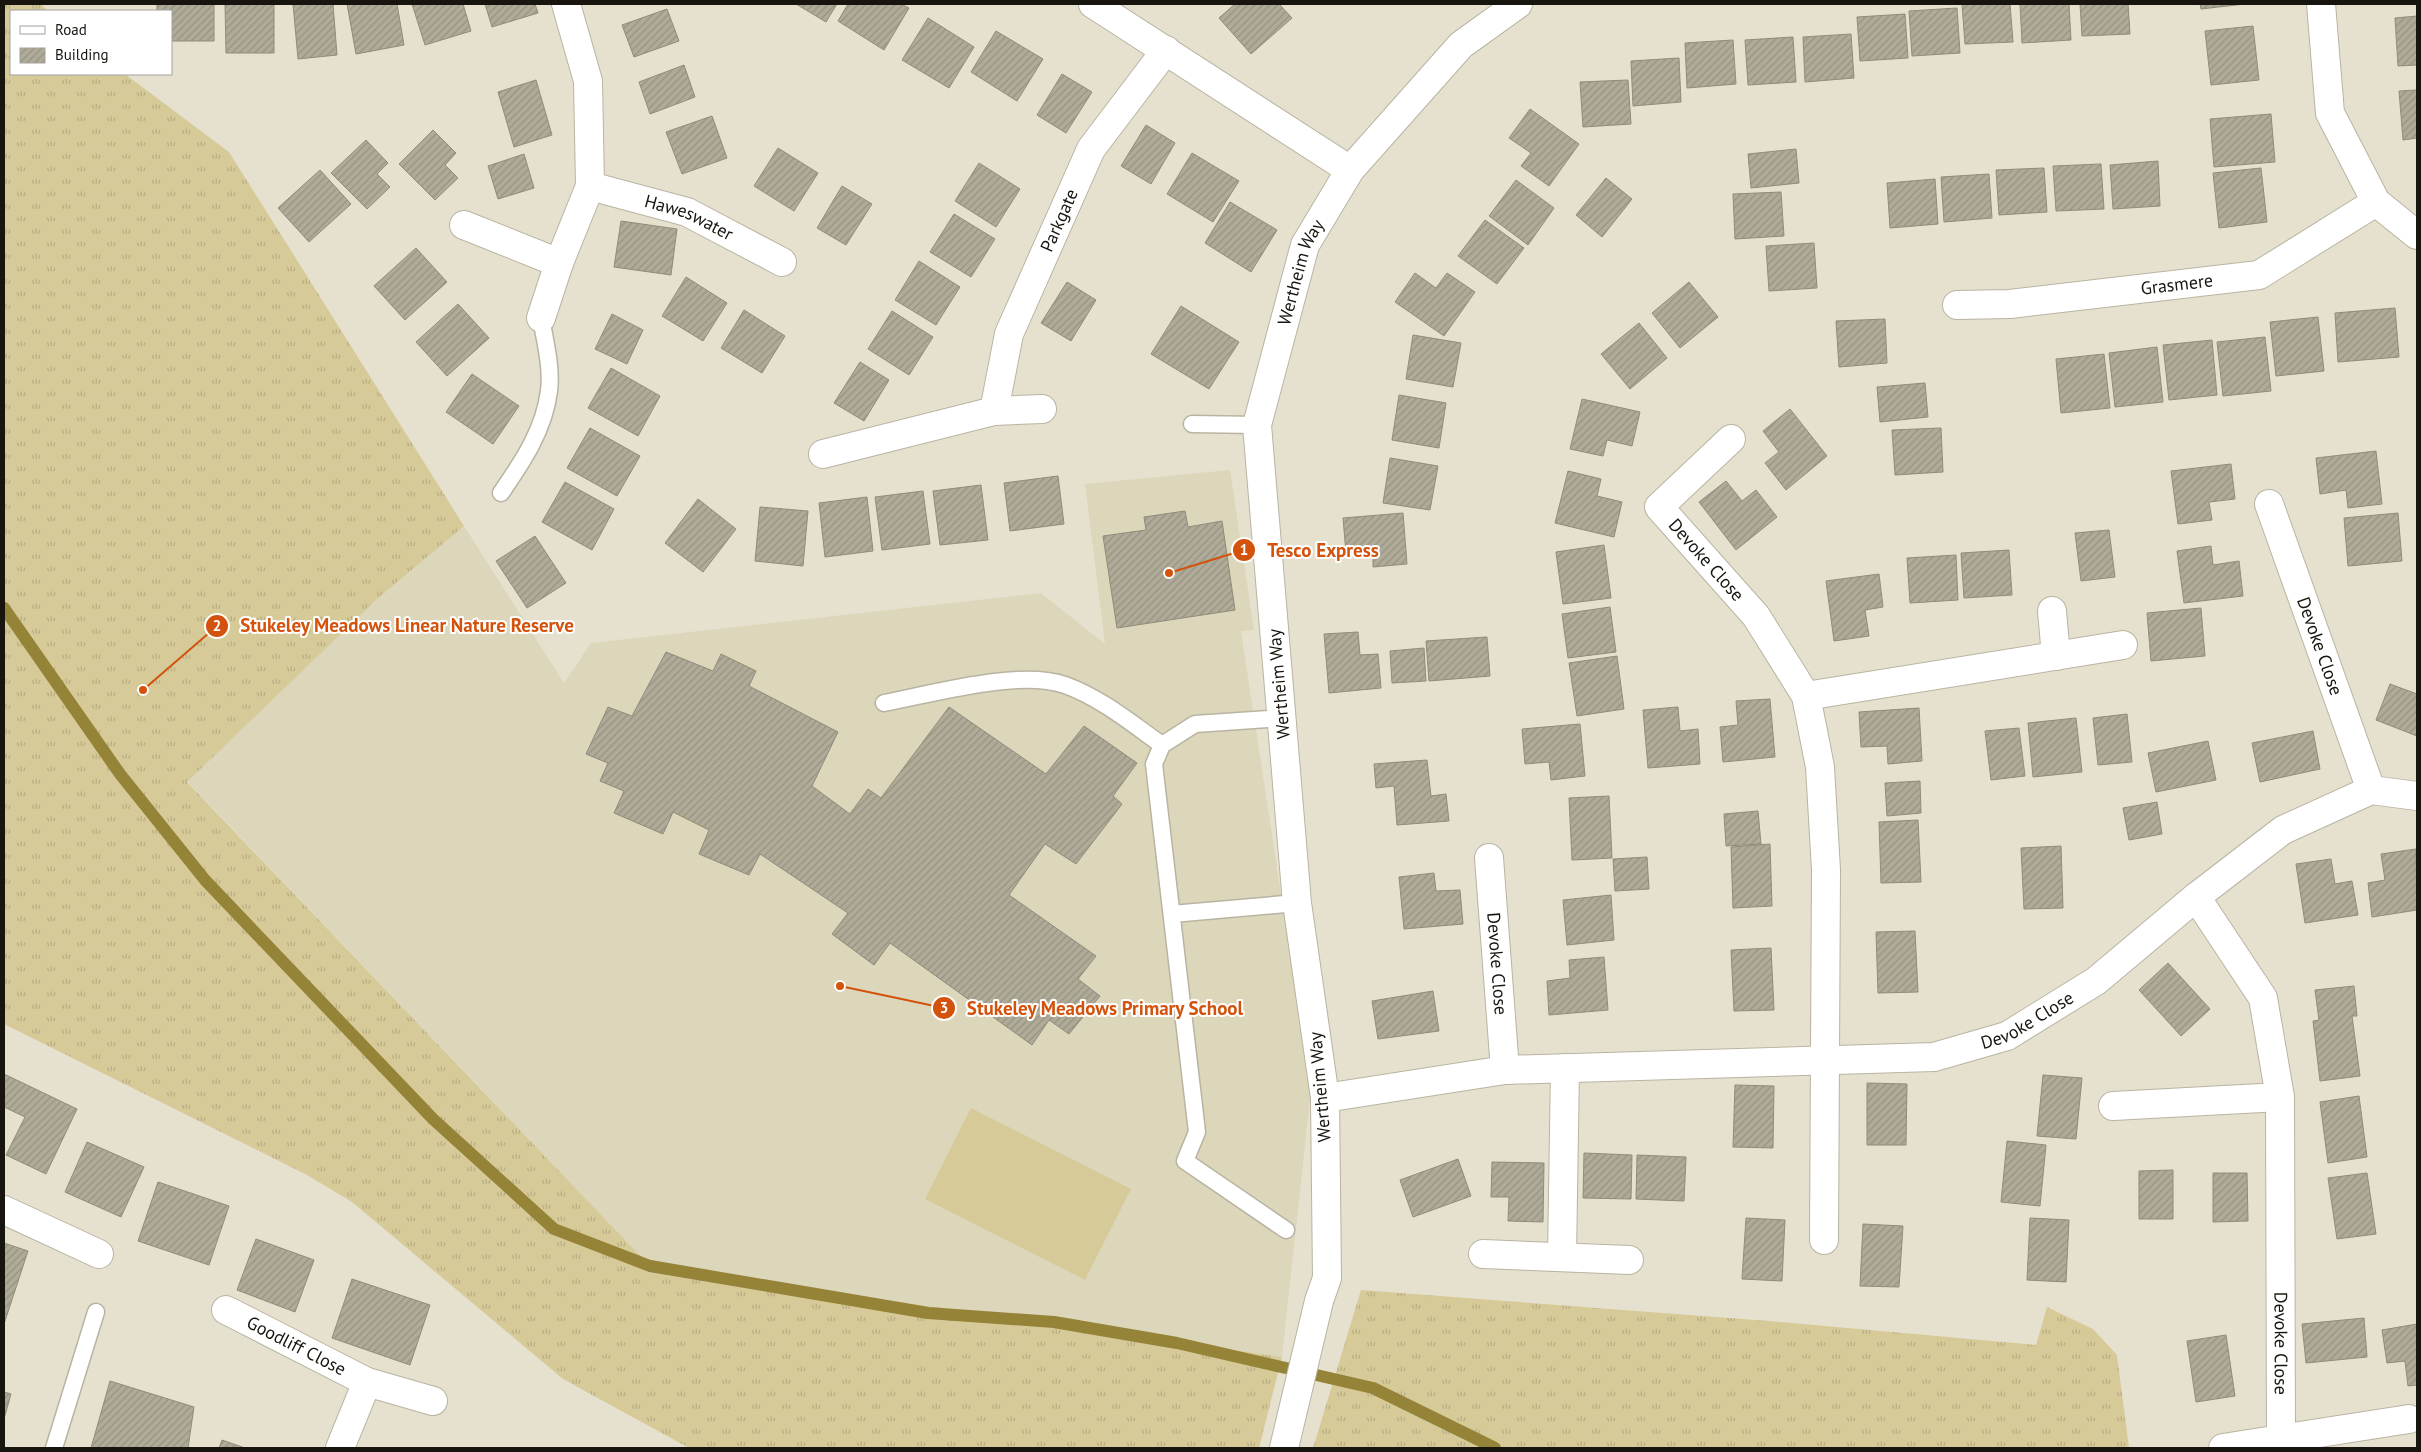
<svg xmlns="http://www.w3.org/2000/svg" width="2421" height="1452" viewBox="0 0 2421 1452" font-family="'PT Sans',sans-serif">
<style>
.built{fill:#dcd6bb}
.grass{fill:url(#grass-tufts)}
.pitch{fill:#d7ca99}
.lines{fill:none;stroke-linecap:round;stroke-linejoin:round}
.stream{stroke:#958337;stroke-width:12}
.building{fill:url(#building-hatch);stroke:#908b7a}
.service-casing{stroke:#b9b4a2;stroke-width:19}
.minor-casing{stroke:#b9b4a2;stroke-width:30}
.tertiary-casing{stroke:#b9b4a2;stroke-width:30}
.service{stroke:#fff;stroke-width:16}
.minor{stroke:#fff;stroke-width:28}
.tertiary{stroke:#fff;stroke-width:28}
.labels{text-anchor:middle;stroke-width:4;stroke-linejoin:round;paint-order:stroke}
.street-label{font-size:18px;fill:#17150e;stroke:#fff}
.leader{fill:none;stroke:#d3520c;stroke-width:2}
.callout-dot{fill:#d3520c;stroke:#fff;stroke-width:2}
.mark-label{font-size:15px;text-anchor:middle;font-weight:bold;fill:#fff}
.callout-label{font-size:19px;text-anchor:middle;font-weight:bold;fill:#d3520c;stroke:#fff;stroke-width:4;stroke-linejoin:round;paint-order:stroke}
</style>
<defs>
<pattern id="grass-tufts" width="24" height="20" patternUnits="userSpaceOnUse" patternTransform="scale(1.25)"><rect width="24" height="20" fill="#d7ca99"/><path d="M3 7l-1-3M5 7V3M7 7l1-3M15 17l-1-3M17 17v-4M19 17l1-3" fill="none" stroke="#b8ad83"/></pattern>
<pattern id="building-hatch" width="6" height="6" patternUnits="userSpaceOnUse" patternTransform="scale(1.25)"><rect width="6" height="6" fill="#afab98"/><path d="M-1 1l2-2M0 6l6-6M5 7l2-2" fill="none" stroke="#969282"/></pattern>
</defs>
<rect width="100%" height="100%" fill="#e6e1ce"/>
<polygon class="built" points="1230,470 1254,630 1241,631 1282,901 1313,1071 1282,1357 650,1266 187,781 377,599 464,526 564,683 591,643 1041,593 1105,644 1085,484"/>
<g class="grass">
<polygon points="4,4 41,4 47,11 11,11 11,74 125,74 229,152 464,526 377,599 187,782 650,1266 1282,1357 1259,1448 689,1448 563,1379 352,1202 307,1175 4,1024"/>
<polygon points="1361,1290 1769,1321 2036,1345 2047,1307 2093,1329 2117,1355 2129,1448 1313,1448"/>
</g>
<polygon class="pitch" points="971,1108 1131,1189 1085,1280 925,1199"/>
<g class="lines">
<polyline class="stream" points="4,608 120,774 205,880 433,1119 554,1229 650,1266 928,1313 1054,1322 1177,1343 1373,1388 1495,1448"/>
</g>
<g class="building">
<polygon points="157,4 214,4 214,41 171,41 171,11 157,11"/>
<polygon points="225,4 274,4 274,53 226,53"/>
<polygon points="293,4 333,4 337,55 298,59"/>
<polygon points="347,4 397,4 404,45 356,54"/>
<polygon points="412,4 463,4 471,31 425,45"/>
<polygon points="485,4 535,4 538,13 492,27"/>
<polygon points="796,4 837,4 826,22"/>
<polygon points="848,4 901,4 909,8 884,50 838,21"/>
<polygon points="1235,4 1279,4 1292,18 1251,54 1219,18"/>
<polygon points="1962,4 2010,4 2013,42 1965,44"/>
<polygon points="2020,4 2069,4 2071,40 2022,43"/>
<polygon points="2080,4 2128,4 2130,34 2082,36"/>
<polygon points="2200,4 2245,4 2201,9"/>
<polygon points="1957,8 1960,53 1912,56 1909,11"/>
<polygon points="667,9 679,41 634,57 622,25"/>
<polygon points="1905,14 1908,58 1860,61 1857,17"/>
<polygon points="2417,16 2417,65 2398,66 2395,18"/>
<polygon points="928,18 974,47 949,88 902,60"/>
<polygon points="2253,26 2259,80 2211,85 2205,31"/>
<polygon points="996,31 1043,59 1017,101 971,72"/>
<polygon points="1851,34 1854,78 1805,82 1803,37"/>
<polygon points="1793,37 1796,82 1748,85 1745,40"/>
<polygon points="1733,40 1736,84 1687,88 1685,43"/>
<polygon points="1679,58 1681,102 1633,106 1631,61"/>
<polygon points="684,65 695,97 650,114 639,82"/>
<polygon points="1062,74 1092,92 1066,133 1037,115"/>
<polygon points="536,80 552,135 514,147 498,92"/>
<polygon points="1628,80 1631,124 1583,127 1580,82"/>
<polygon points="2417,90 2417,138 2403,140 2399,91"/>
<polygon points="1530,109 1579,144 1549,186 1521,166 1531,153 1509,138"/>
<polygon points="2271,114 2275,162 2214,167 2210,119"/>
<polygon points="712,116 727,158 682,174 666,132"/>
<polygon points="1146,125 1175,143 1151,184 1121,166"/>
<polygon points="433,130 456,153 445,165 458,178 435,200 399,164"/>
<polygon points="366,140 388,163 377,174 390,187 367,209 331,173"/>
<polygon points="778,148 818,173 794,211 754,186"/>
<polygon points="1796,149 1799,183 1751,188 1748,154"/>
<polygon points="1192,153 1239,181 1213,222 1167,194"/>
<polygon points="524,154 534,188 498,199 488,166"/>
<polygon points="2158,161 2160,206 2113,209 2110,165"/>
<polygon points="979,163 1020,189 996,227 955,201"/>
<polygon points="2101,164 2104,209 2056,211 2053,166"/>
<polygon points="2044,168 2047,212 1999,215 1996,170"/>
<polygon points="2261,168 2267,222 2219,228 2213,173"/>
<polygon points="320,170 351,204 309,242 278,208"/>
<polygon points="1989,174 1992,218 1944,222 1941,177"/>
<polygon points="1606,178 1632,199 1602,237 1576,215"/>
<polygon points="1935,179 1938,224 1890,228 1887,183"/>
<polygon points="1516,180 1554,208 1528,245 1489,216"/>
<polygon points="842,186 872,204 846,245 817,228"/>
<polygon points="1781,192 1784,236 1735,239 1733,194"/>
<polygon points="1230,202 1277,230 1251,272 1205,243"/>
<polygon points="954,214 995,239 971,277 930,252"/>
<polygon points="1485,220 1524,248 1497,284 1458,256"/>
<polygon points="621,221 677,229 671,275 614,267"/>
<polygon points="1814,243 1817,288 1769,291 1766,246"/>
<polygon points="416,248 447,282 405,320 374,286"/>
<polygon points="919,261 960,287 936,325 895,300"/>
<polygon points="1415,273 1436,288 1447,273 1475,292 1444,336 1395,302"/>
<polygon points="686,277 727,303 703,341 662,316"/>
<polygon points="1067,282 1096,300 1071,341 1041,323"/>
<polygon points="1689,282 1718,317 1680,348 1652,313"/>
<polygon points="458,304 489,338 447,376 416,342"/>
<polygon points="1181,306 1239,342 1209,389 1151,354"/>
<polygon points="2395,308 2399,357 2338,362 2335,313"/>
<polygon points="744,310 785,336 762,373 721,348"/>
<polygon points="892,311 933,337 909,375 868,349"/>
<polygon points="612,314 643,330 627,364 595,349"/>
<polygon points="2318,317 2324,371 2276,376 2270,322"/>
<polygon points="1885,319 1887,363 1839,367 1836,321"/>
<polygon points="1639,323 1667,358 1630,389 1601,354"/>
<polygon points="1413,335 1461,343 1453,387 1406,379"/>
<polygon points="2265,337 2271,391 2223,396 2217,342"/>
<polygon points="2212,340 2217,395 2169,400 2163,345"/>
<polygon points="2157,347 2163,402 2115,407 2109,353"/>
<polygon points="2104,354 2110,408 2061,413 2056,359"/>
<polygon points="860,362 889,380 864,421 834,403"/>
<polygon points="611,368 660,396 638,436 588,408"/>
<polygon points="472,374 519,406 493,444 446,412"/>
<polygon points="1925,383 1928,417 1880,422 1877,387"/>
<polygon points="1399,395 1446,403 1439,448 1392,440"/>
<polygon points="1582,399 1640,412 1632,446 1607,440 1603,456 1570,449"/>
<polygon points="1790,409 1827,456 1786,490 1765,463 1779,452 1763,431"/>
<polygon points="590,428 640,456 617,496 567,468"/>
<polygon points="1941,428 1943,472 1895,475 1892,430"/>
<polygon points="2376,451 2382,504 2348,508 2346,490 2320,494 2316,458"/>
<polygon points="1390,458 1438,466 1430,510 1383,503"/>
<polygon points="2231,464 2235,499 2209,502 2212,520 2178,524 2171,471"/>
<polygon points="1568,471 1601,479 1597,496 1622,502 1614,537 1555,523"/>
<polygon points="1058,476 1064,524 1010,531 1004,483"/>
<polygon points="1726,481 1742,501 1756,490 1777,517 1736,550 1699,502"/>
<polygon points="565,482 614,509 592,550 542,522"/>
<polygon points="981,485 988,540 940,545 933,491"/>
<polygon points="923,491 930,544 882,550 875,497"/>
<polygon points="867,497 873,551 825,557 819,503"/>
<polygon points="698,499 736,529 703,572 665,543"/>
<polygon points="760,507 808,511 803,566 755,561"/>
<polygon points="1185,511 1188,527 1222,521 1235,610 1117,628 1103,536 1146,530 1144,517"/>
<polygon points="1403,513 1407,564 1373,567 1373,551 1346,553 1343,518"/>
<polygon points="2398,513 2402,561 2348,566 2344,518"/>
<polygon points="2109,530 2115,577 2081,581 2075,533"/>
<polygon points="535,536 566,583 527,608 496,561"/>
<polygon points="1604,545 1611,598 1563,604 1556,552"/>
<polygon points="2211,546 2213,565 2239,561 2243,596 2184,603 2177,551"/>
<polygon points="2009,550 2012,595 1964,598 1961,553"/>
<polygon points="1956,555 1958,600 1910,603 1907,558"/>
<polygon points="1879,574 1883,607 1865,610 1869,636 1834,641 1826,581"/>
<polygon points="1610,607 1616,652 1568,658 1562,614"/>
<polygon points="2201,608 2205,656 2151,661 2147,613"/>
<polygon points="1358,632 1360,655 1378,654 1381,688 1329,693 1324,634"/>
<polygon points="1487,637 1490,676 1429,681 1426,641"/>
<polygon points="1424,648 1426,681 1392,683 1390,651"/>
<polygon points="666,652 713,671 721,654 756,671 749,686 838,732 812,786 850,814 868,789 881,798 949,707 1046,774 1084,726 1137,763 1113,796 1122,804 1076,864 1045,844 1009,895 1096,956 1078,979 1100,996 1069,1034 1049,1020 1032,1045 890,943 874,965 832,934 848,913 760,854 749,875 699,854 709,830 673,812 663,834 614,813 624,791 600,781 608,763 586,754 608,707 632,716"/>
<polygon points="1617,656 1624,709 1577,716 1569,663"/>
<polygon points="2390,684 2417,694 2417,736 2376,720"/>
<polygon points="1770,699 1775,757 1723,762 1720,727 1738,725 1736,701"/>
<polygon points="1678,707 1680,731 1698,729 1700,764 1648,768 1643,710"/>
<polygon points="1919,708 1922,761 1888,764 1887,746 1861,747 1859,712"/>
<polygon points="2127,714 2132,762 2098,765 2093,718"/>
<polygon points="2076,718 2082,772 2033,777 2028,723"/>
<polygon points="1580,724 1585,776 1551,780 1549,762 1525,764 1522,729"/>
<polygon points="2019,728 2025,776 1991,780 1985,731"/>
<polygon points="2313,731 2320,769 2260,782 2252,743"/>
<polygon points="2208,741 2216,780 2156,792 2148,753"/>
<polygon points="1427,760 1431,796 1446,794 1449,821 1397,825 1394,786 1376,788 1374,764"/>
<polygon points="1920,781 1921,813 1887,816 1885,783"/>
<polygon points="1609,796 1612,858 1572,860 1569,798"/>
<polygon points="2157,802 2162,834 2129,840 2123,808"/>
<polygon points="1758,811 1761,844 1726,846 1724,814"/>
<polygon points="1918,820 1921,882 1881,883 1879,822"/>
<polygon points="1770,844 1772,906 1733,908 1731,847"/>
<polygon points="2061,846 2063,908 2024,909 2021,848"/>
<polygon points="2416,849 2417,910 2372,917 2368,883 2385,880 2381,854"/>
<polygon points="1647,857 1649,889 1615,891 1613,859"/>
<polygon points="2331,859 2335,884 2352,881 2358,915 2305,923 2296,864"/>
<polygon points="1434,873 1436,891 1460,890 1463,924 1404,929 1399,877"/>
<polygon points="1611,895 1614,940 1567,945 1563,900"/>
<polygon points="1915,931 1918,992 1878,993 1876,932"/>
<polygon points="1771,948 1774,1010 1734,1011 1731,950"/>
<polygon points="1604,957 1608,1010 1549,1015 1547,981 1570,978 1569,960"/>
<polygon points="2168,963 2210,1009 2181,1036 2139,990"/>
<polygon points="2354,986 2357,1016 2352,1016 2360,1076 2320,1081 2313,1021 2319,1020 2315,990"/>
<polygon points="1433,991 1439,1031 1378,1039 1372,1001"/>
<polygon points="4,1074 77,1109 46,1174 6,1155 25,1117 4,1107"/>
<polygon points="2043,1075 2082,1078 2076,1139 2037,1136"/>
<polygon points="1867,1083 1907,1084 1906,1145 1867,1145"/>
<polygon points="1735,1085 1774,1086 1773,1148 1733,1147"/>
<polygon points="2359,1096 2367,1157 2328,1163 2320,1102"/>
<polygon points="2007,1141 2046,1145 2040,1206 2001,1202"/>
<polygon points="87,1142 144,1167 121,1217 65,1192"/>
<polygon points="1584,1153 1632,1155 1631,1199 1583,1198"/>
<polygon points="1637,1155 1686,1157 1684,1201 1636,1199"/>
<polygon points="1458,1159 1471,1196 1413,1217 1400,1180"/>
<polygon points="1492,1162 1544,1163 1543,1222 1508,1221 1509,1197 1491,1197"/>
<polygon points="2173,1170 2173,1219 2139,1219 2139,1171"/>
<polygon points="2213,1173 2247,1173 2248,1221 2213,1222"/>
<polygon points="2367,1173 2376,1234 2337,1239 2328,1178"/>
<polygon points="158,1182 229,1206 209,1265 138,1241"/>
<polygon points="1746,1218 1785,1220 1782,1281 1742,1279"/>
<polygon points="2030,1218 2069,1220 2066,1282 2027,1280"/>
<polygon points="1863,1224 1903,1226 1899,1287 1860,1286"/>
<polygon points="256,1239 314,1260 295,1312 237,1290"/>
<polygon points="4,1243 28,1251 4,1324"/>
<polygon points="352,1279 430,1305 410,1365 332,1338"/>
<polygon points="2364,1318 2367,1357 2306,1363 2302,1324"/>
<polygon points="2417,1324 2417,1385 2408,1386 2405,1361 2387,1363 2382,1330"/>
<polygon points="2226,1335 2235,1396 2196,1402 2187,1341"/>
<polygon points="110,1381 194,1407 188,1448 91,1448"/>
<polygon points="4,1392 11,1394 4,1419"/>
<polygon points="222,1440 245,1448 219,1448"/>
</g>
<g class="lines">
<g class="service-casing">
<g id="service">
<polyline points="1192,424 1257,425"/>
<path d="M501,493C523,461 544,430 549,391C552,368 545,341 541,318"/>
<path d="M884,703C932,694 1019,669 1065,685C1101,698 1131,723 1162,745"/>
<polyline points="1282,718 1195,724 1162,745 1154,764 1197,1132 1185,1161 1286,1230"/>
<polyline points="1172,914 1297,903"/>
<polyline points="54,1448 96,1312"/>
</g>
</g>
<g class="minor-casing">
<g id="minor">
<polyline points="1093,4 1350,170"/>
<polyline points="2321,4 2330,113 2376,202 2417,235"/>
<path id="s1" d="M590,186L687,212L782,262"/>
<polyline points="464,225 559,263"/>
<path id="s2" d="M1957,305L2010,304L2259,275L2376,202"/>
<polyline points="541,318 559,263 590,186 588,81 566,4"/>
<polyline points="994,411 1042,409"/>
<path id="s3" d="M1731,439L1659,507L1756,616L1806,696L1820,767L1826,870L1824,1240"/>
<path id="s4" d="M823,454L994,411L1009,334L1091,149L1166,50"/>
<path id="s5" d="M2269,504L2371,790"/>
<polyline points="2052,611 2056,656"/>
<polyline points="1806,696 2123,645"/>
<path id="s6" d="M1489,858L1505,1070"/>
<path id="s7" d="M2196,897L2263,998L2280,1097L2281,1438"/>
<path id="s8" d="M1325,1098L1505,1070L1934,1057L2007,1036L2096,981L2196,897L2283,830L2371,790L2417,796"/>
<polyline points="2113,1106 2280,1097"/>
<polyline points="4,1210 99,1254"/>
<polyline points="1483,1254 1629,1260"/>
<polyline points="1562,1257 1565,1068"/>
<path id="s9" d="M226,1310L367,1382L433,1401"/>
<polyline points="340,1448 367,1382"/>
<polyline points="2223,1448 2409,1419"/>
</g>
</g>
<g class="tertiary-casing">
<g id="tertiary">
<path id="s10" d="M1284,1448L1319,1301L1327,1278L1325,1098L1297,903L1257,425L1305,245L1350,170L1461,45L1518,4"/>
</g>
</g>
<use href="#service" class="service"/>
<use href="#minor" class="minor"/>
<use href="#tertiary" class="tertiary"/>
</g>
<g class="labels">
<g class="street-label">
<text dy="6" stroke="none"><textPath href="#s1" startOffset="104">Haweswater</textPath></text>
<text dy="6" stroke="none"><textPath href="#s4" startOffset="379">Parkgate</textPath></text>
<text dy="6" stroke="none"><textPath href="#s10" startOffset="1191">Wertheim Way</textPath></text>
<text dy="6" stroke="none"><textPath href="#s2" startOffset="221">Grasmere</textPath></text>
<text dy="6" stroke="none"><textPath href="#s3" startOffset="170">Devoke Close</textPath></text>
<text dy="6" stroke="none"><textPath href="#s5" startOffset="151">Devoke Close</textPath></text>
<text transform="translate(1279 684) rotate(-95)" y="6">Wertheim Way</text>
<text dy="6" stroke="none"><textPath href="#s6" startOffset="106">Devoke Close</textPath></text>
<text dy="6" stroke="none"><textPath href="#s8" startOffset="712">Devoke Close</textPath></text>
<text transform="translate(1320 1087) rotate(-95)" y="6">Wertheim Way</text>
<text dy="6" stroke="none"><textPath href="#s7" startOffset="468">Devoke Close</textPath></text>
<text dy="6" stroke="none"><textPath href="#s9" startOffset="79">Goodliff Close</textPath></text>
</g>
</g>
<path class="leader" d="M1169 573L1244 550M143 690L217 626M840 986L944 1008"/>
<g class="callout-dot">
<circle cx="1169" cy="573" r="5"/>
<circle cx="143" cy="690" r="5"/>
<circle cx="840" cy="986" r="5"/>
<circle cx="1244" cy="550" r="12"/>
<circle cx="217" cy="626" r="12"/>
<circle cx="944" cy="1008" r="12"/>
</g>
<g class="mark-label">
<text x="1244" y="555">1</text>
<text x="217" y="631">2</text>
<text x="944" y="1013">3</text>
</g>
<g class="callout-label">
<text x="1323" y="557">Tesco Express</text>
<text x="407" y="632">Stukeley Meadows Linear Nature Reserve</text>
<text x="1105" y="1015">Stukeley Meadows Primary School</text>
</g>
<rect width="2421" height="1452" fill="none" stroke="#17150e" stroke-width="10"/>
<rect x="10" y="10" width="162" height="65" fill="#ffffff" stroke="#a2a19f"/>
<rect x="20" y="26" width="25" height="8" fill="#ffffff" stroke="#a2a19f"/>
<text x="55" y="35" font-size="15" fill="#17150e">Road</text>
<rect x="20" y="48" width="25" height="15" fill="url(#building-hatch)" stroke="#a2a19f"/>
<text x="55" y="60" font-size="15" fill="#17150e">Building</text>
</svg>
